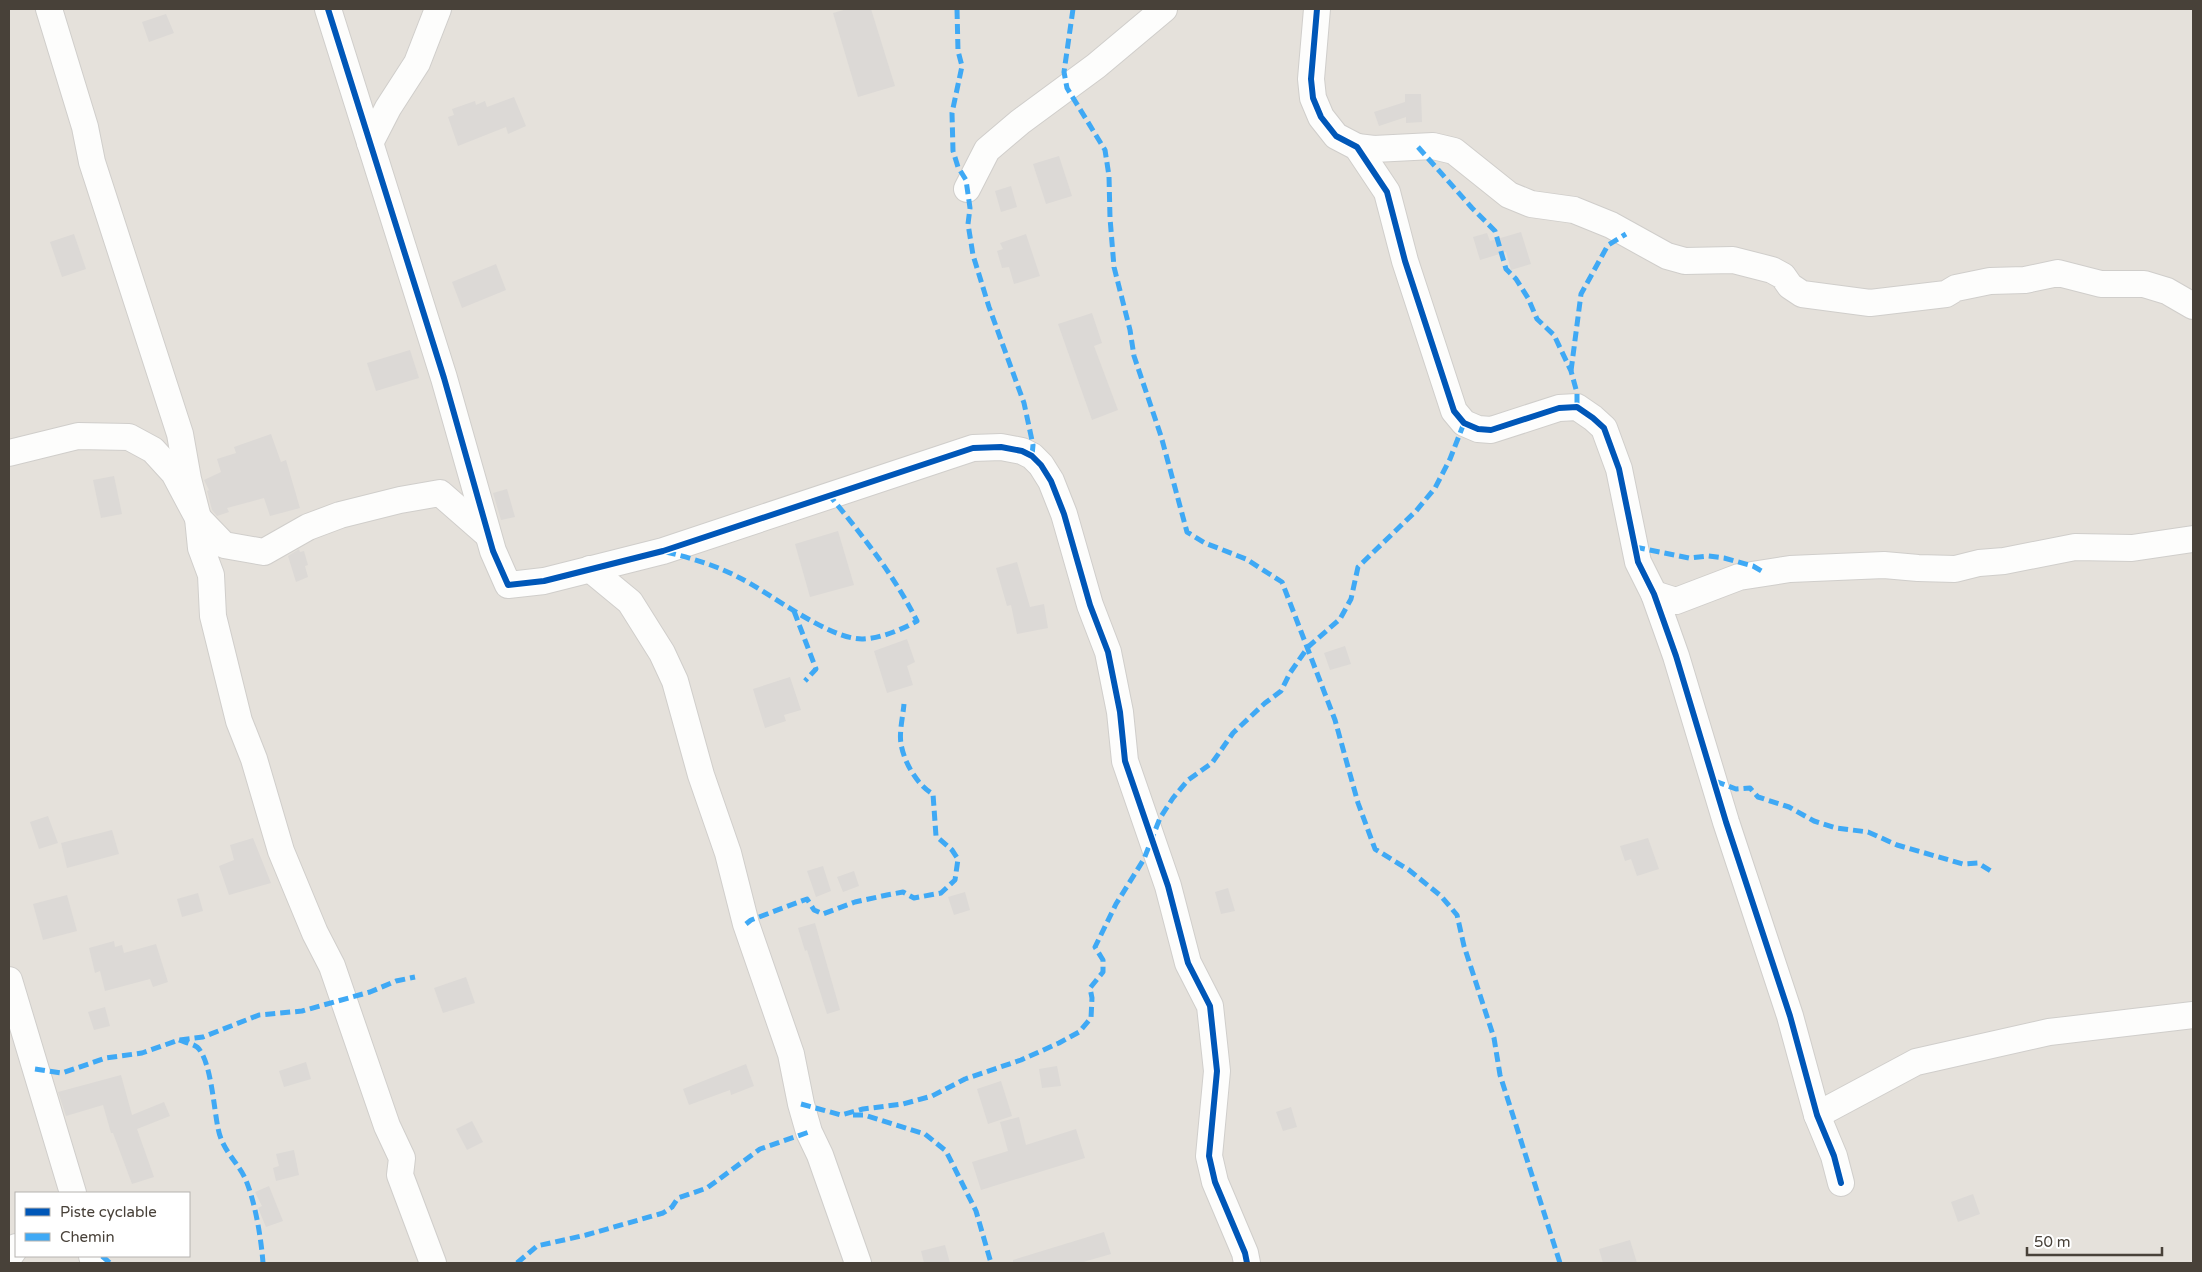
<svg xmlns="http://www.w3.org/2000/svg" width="2202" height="1272" viewBox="0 0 2202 1272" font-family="'Varela Round',sans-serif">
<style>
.residential{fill:#e5e1db;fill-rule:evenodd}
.building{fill:#dcd9d6}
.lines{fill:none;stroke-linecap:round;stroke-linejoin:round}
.minor-casing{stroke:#d0cecb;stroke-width:28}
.minor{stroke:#fdfdfc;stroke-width:26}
.quiet{stroke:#3fa9f5;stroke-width:5;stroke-dasharray:10 5;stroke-linecap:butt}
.cycleway-casing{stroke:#fff;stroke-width:9}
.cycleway{stroke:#0057b8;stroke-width:6}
</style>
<rect width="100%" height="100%" fill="#f2f0ed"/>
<path class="residential" d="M9,9H2193V1263H9ZM16,1193H189V1256H16Z"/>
<g class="building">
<polygon points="847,9 871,9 895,86 858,97 833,13"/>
<polygon points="166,14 174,33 149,42 142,22"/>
<polygon points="1405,94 1421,94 1422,122 1406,123 1406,117 1379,126 1374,112 1405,102"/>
<polygon points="514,97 526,126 508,134 506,127 458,146 448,117 454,115 452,109 475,101 476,105 485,101 487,107"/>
<polygon points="1059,156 1072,196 1046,204 1033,164"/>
<polygon points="1011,186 1017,207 1001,212 995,191"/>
<polygon points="1521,232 1531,264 1511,270 1506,252 1480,260 1473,237 1487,233 1490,241"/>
<polygon points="74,234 86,269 62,277 50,242"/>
<polygon points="1026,234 1040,276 1014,284 1009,267 1002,268 997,251 1003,249 1000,243"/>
<polygon points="496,264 506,290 462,308 452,282"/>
<polygon points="1092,313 1102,343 1094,346 1118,410 1092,420 1058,324"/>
<polygon points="410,350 419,378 376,391 367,363"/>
<polygon points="271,434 281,462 286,460 300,508 270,516 264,498 227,508 229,512 217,516 212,510 207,491 209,490 204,480 221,472 217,459 236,453 234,447"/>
<polygon points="114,476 122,514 101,518 93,480"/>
<polygon points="507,489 515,517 501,520 493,493"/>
<polygon points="838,531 854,585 810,597 795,544"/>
<polygon points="299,549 300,552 304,551 308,565 305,566 308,577 296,582 288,556"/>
<polygon points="1017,562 1030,607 1044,604 1048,628 1017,634 1011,605 1007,606 996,568"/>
<polygon points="907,639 915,662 907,666 913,685 887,693 874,651"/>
<polygon points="1345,646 1351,664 1330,670 1324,653"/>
<polygon points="790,677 801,710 784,715 786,721 765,728 753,689"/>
<polygon points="48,816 58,843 39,849 30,822"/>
<polygon points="112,830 119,854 67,868 61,843"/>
<polygon points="253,838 271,883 229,895 219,866 234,860 230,845"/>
<polygon points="1648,838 1659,869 1637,876 1631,859 1625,861 1620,846"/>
<polygon points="823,866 831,891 816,897 807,871"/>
<polygon points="854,871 859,886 843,892 837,877"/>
<polygon points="1228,888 1235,911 1221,914 1215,892"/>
<polygon points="965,892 970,910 954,915 948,897"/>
<polygon points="198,893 203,911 182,917 177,899"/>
<polygon points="67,895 77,931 43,940 33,904"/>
<polygon points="815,923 840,1010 827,1014 807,950 805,951 798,928"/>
<polygon points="114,941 115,947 122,945 124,953 156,944 168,982 153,987 150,979 105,991 100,971 95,973 89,948"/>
<polygon points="466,977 475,1003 443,1013 434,988"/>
<polygon points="105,1007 110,1026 94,1030 88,1012"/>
<polygon points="306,1062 311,1079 284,1087 279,1071"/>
<polygon points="746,1064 754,1086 731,1095 730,1090 689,1105 683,1089"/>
<polygon points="1057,1066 1061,1086 1042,1088 1039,1069"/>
<polygon points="121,1075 132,1115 164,1102 170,1116 137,1129 154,1177 132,1184 113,1133 111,1133 103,1105 66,1116 58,1092"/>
<polygon points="1001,1081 1012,1116 988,1124 977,1089"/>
<polygon points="1291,1107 1297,1127 1283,1131 1276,1112"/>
<polygon points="1019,1117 1026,1145 1076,1129 1085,1158 981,1190 972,1162 1008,1151 1000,1122"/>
<polygon points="472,1121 483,1142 467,1150 456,1129"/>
<polygon points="294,1150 299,1175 276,1181 273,1168 279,1166 276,1154"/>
<polygon points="269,1186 283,1221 266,1227 258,1208 262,1206 255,1192"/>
<polygon points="1973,1194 1980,1214 1958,1222 1951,1202"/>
<polygon points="1104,1232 1111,1254 1080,1263 1013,1263 1013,1260"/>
<polygon points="1630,1240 1637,1263 1603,1263 1599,1249"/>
<polygon points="945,1245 950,1263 924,1263 921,1251"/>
</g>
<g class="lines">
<g class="minor-casing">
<g id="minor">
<polyline points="49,9 85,127 92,162 180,434 188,479 198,518 201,548 211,575 213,616 239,721 254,759 281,851 315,933 332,966 387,1126 402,1158 400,1175 433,1263"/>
<polyline points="328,9 444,378 493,551 508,585 544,581 663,551 973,448 1001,447 1022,451 1032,456 1041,465 1051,481 1064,514 1090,605 1108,652 1120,712 1125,761 1168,886 1188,963 1210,1006 1217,1071 1209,1156 1215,1182 1245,1253 1247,1263"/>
<polyline points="1317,9 1311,79 1313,98 1321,117 1336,136 1357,147 1387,192 1405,261 1454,411 1464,423 1478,429 1491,430 1559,408 1577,407 1593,418 1604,428 1619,469 1638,562 1654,594 1676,656 1726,822 1790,1016 1817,1115 1834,1156 1841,1183"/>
<polyline points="370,143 388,108 417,63 438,9"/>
<polyline points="1357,147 1374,149 1433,146 1454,151 1509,195 1531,204 1574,210 1611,225 1667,256 1685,261 1733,260 1772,270 1783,276 1790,286 1802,294 1870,303 1946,294 1956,288 1990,281 2025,280 2058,273 2101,284 2144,284 2167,291 2193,306"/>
<polyline points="967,189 987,150 1020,122 1096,66 1164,9"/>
<polyline points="9,453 78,436 129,437 153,450 174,473 198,518 224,545 264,552 308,527 340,515 400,500 440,493 488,535"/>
<polyline points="590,569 630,602 662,653 675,681 701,775 728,853 746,924 791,1054 801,1104 809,1132 820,1155 858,1263"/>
<polyline points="1654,594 1676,601 1739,577 1790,569 1884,565 1918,568 1955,569 1979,563 2004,561 2075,547 2132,548 2193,539"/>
<polyline points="9,980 73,1193"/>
<polyline points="1817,1115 1916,1062 2049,1032 2193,1015"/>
<polyline points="92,1256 94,1263"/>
<polyline points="9,1257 16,1247"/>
</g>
</g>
<use href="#minor" class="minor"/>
<g class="quiet">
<polyline points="957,9 958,51 962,66 952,113 953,151 958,167 966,180 970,208 968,224 973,255 989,307 1024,403 1033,445 1032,456"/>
<polyline points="1073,9 1064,72 1067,88 1105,150 1109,176 1110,218 1114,267 1130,330 1134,356 1161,436 1187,532 1205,543 1246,559 1282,582 1335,720 1358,803 1375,849 1409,870 1441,896 1457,915 1464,946 1494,1038 1500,1075 1560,1263"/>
<polyline points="1418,147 1472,208 1495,231 1506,269 1516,279 1528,298 1537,319 1554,335 1571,371 1577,393 1577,407"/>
<polyline points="1571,371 1581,294 1608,245 1626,234"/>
<polyline points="1635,547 1689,558 1708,556 1724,558 1753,566 1765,573"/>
<path d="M666,552C691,558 715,565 738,577C769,592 829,640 863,639C881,638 901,630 917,621C894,575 862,535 830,496"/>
<polyline points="794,611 816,669 805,681"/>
<polyline points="1715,781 1736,789 1750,788 1758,797 1789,807 1814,821 1836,828 1868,832 1897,845 1963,864 1978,863 1991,871"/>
<path d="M746,924L751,920L807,899L814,910L823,914L855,902L887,895L903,892L914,898L941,893L955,880L958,859L952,850L936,836L933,794C917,785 904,762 901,744C899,732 903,716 904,704"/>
<path d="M179,1040C184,1042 193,1044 197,1047C211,1059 214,1110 218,1128C222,1150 236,1160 245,1178C255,1201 261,1237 263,1263"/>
<polyline points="35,1069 62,1073 106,1058 142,1053 179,1040 203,1037 259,1015 302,1011 370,992 396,981 415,977"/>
<polyline points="801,1104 841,1115 863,1109 903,1104 932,1096 965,1079 1021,1060 1059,1043 1079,1032 1091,1018 1092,998 1090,988 1103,972 1103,960 1095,947 1116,904 1144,859 1160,818 1173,798 1188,780 1212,763 1233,733 1265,703 1281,691 1290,673 1308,647 1340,619 1351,599 1358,567 1416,511 1435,488 1450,459 1464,423"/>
<polyline points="853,1115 864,1115 925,1134 946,1151 976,1211 991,1263"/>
<polyline points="102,1256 110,1263"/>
<polyline points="517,1263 537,1246 586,1235 663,1213 672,1207 678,1198 707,1188 760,1149 809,1132"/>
</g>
<g class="cycleway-casing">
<g id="cycleway">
<polyline points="328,9 444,378 493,551 508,585 544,581 663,551 973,448 1001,447 1022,451 1032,456 1041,465 1051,481 1064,514 1090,605 1108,652 1120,712 1125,761 1168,886 1188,963 1210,1006 1217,1071 1209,1156 1215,1182 1245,1253 1247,1263"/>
<polyline points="1317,9 1311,79 1313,98 1321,117 1336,136 1357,147 1387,192 1405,261 1454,411 1464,423 1478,429 1491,430 1559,408 1577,407 1593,418 1604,428 1619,469 1638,562 1654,594 1676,656 1726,822 1790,1016 1817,1115 1834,1156 1841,1183"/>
</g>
</g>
<use href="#cycleway" class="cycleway"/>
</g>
<rect width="2202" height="1272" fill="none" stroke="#484139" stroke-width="20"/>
<rect x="15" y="1192" width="175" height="65" fill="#ffffff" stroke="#b6b3b0"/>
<rect x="25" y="1208" width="25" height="8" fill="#0057b8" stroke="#b6b3b0"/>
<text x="60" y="1217" font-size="15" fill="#484139">Piste cyclable</text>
<rect x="25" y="1233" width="25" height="8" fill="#3fa9f5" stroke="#b6b3b0"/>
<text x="60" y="1242" font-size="15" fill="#484139">Chemin</text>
<path d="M2027 1247v8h135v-8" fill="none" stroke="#484139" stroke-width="2.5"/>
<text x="2034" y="1247" font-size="15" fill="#484139" stroke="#ffffff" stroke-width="4" paint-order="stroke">50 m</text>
</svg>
